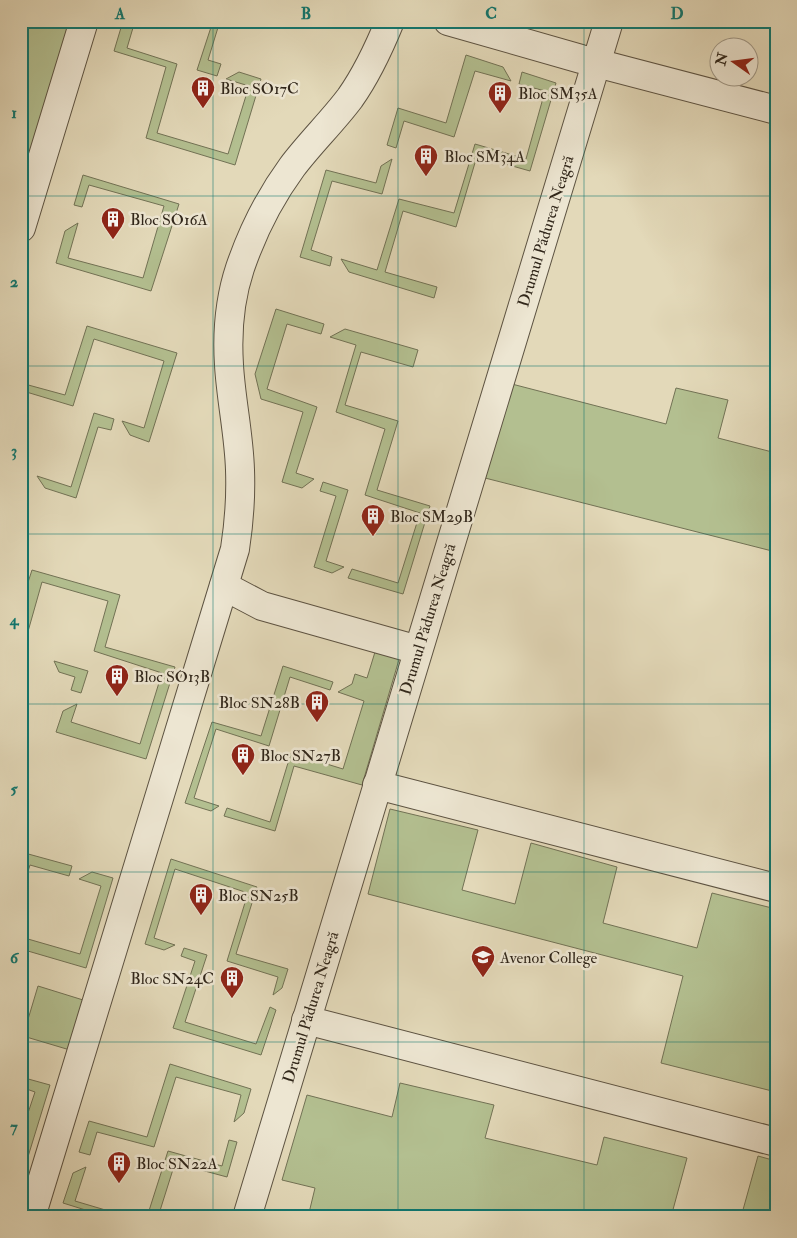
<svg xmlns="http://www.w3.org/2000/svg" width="797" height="1238" viewBox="0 0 797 1238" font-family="'IM FELL Double Pica',serif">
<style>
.green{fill:#b3bf90;stroke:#727255}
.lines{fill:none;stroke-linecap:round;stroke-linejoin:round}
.minor-casing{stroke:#5d5342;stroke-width:30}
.minor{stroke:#ede6d2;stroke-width:28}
.grid{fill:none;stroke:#0f766e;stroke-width:1;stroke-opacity:0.55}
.labels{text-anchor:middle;stroke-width:5;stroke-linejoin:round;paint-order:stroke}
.poi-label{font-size:16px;fill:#30261a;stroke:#ede6d2;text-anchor:start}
.street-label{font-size:16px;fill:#30261a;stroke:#ede6d2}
.neatline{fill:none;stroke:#0f766e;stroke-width:2}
.grid-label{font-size:16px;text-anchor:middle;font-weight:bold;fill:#0f766e}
</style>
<rect width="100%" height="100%" fill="#e3d9b9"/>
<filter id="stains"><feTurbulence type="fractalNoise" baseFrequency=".004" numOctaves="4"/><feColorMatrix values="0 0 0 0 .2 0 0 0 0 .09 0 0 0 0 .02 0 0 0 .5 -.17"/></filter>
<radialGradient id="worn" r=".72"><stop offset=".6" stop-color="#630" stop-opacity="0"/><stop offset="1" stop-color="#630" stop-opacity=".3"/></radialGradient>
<g class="green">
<polygon points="21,21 84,21 21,228"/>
<polygon points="123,21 135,21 127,48 177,64 157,133 228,154 249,86 226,79 239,72 261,79 235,165 146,138 166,67 114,51"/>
<polygon points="213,21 220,21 208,60 221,64 217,76 197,70"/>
<polygon points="466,55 503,67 511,81 475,71 454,137 404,121 396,148 387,145 398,108 446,123"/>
<polygon points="522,72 556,83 530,171 477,156 456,227 403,211 385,272 437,287 434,298 349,272 341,259 377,270 399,199 454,213 475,144 526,159 545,91 519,84"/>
<polygon points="392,159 382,194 332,181 311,250 332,257 330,266 300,257 326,170 376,183 381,166"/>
<polygon points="83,175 179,204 151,291 56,263 65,231 78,223 68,258 143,278 164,206 89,185 82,207 74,205"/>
<polygon points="276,309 324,324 321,334 287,324 267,389 317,407 296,473 314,479 302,488 282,482 303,412 261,399 255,374"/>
<polygon points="87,326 177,353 149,442 130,435 122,421 144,428 164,361 94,339 73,406 23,391 21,397 21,383 65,395"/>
<polygon points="345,329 418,350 413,367 361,352 345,405 398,421 377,490 430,506 403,594 348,578 352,569 398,583 420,513 365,495 385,429 336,412 356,345 330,337"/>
<polygon points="508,383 666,424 676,388 728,400 718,438 776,453 776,552 485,478"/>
<polygon points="94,413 114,419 111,430 98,427 76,498 45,488 37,476 71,487"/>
<polygon points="323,482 348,490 326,561 344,567 332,573 314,567 336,496 320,491"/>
<polygon points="32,570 120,595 105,647 175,667 146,759 56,732 63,711 77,704 71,722 140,744 162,673 94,651 108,601 42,582 27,635 21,633 21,604"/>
<polygon points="379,639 403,646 362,785 294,766 275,831 224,816 227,808 270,822 291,753 343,769 364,701 338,692 352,684 355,674 367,678"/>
<polygon points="54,661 88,671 81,693 71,690 75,677 59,672"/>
<polygon points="283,666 333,682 330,690 290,677 269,746 216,729 194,798 219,806 211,811 185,803 212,722 261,736"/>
<polygon points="390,809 478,830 462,890 515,904 531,843 617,867 603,923 697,948 712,893 776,909 776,1092 661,1063 683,976 368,894"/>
<polygon points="21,852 72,866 69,876 30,865 21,894"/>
<polygon points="171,859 257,887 236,954 288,969 282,988 273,995 278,977 227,961 248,893 175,869 154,938 175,945 164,950 145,944"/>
<polygon points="92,872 113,878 86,968 21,949 21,937 80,954 101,886 79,879"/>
<polygon points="184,948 207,955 185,1022 256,1044 270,1007 276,1010 261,1055 173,1028 195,961 181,956"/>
<polygon points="38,986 96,1004 80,1053 23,1036"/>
<polygon points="170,1064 251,1089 244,1113 234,1122 241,1095 176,1077 154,1147 97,1132 90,1155 79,1152 89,1121 147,1137"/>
<polygon points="21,1077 50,1085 23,1173 21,1172 21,1134 35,1092 21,1087"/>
<polygon points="400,1083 494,1105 485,1138 597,1165 604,1137 687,1158 671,1217 308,1217 315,1188 282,1180 307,1095 392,1117"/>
<polygon points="229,1140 237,1142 227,1177 175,1163 158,1217 147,1217 168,1151 222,1166"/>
<polygon points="758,1156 776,1161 776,1217 741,1217"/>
<polygon points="86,1167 75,1201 129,1217 108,1217 63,1203 73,1173"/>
</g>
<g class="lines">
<g class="minor-casing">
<g id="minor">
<polyline points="448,21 581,59 776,110"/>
<polyline points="21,228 84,21"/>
<polyline points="224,586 262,606 418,650"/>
<polyline points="377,785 776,888"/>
<polyline points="306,1020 776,1142"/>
<path d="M31,1217L235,549C239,523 241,497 240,470C239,435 231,400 229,365C227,334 230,298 240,268C252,233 270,197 292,167C310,143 332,122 350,98C367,74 379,48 390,21"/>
<polyline points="247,1217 609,21"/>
</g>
</g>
<use href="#minor" class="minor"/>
</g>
<path class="grid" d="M213,21V1217M398,21V1217M584,21V1217M21,196H776M21,366H776M21,534H776M21,704H776M21,872H776M21,1042H776"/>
<defs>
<g id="building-pin" transform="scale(1.25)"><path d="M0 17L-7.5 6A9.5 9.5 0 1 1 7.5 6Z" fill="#8f2418" stroke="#ede6d2"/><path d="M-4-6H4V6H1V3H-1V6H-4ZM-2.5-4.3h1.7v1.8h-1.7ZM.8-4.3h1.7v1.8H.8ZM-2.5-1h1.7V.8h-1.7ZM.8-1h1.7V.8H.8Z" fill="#fff"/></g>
<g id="school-pin" transform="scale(1.25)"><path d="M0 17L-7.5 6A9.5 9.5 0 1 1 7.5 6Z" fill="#8f2418" stroke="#ede6d2"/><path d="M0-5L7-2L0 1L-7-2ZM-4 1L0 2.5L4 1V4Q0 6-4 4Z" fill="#fff"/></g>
</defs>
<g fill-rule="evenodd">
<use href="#building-pin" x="203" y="88"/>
<use href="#building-pin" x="500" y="93"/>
<use href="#building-pin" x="426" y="156"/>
<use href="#building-pin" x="113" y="219"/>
<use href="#building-pin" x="373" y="516"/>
<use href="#building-pin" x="117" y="676"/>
<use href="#building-pin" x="317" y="702"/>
<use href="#building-pin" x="243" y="755"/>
<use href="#building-pin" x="201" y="895"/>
<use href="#school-pin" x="483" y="957"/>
<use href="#building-pin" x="232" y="978"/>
<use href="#building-pin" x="119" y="1163"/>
</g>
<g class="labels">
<g class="poi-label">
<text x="220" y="94">Bloc SO17C</text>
<text x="518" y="99">Bloc SM35A</text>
<text x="444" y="162">Bloc SM34A</text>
<text x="130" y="225">Bloc SO16A</text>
<text x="390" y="522">Bloc SM29B</text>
<text x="134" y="682">Bloc SO13B</text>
<text x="300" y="708" text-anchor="end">Bloc SN28B</text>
<text x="260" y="761">Bloc SN27B</text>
<text x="218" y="901">Bloc SN25B</text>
<text x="500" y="963">Avenor College</text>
<text x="214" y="984" text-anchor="end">Bloc SN24C</text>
<text x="136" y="1169">Bloc SN22A</text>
</g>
<g class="street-label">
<text transform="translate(545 231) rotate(-73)" y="6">Drumul Pădurea Neagră</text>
<text transform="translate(427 619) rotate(-73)" y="6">Drumul Pădurea Neagră</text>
<text transform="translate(310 1007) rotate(-73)" y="6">Drumul Pădurea Neagră</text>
</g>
</g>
<rect width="797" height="1238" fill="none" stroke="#e3d9b9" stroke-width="55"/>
<g transform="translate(734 62) rotate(284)"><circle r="24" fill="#ede6d2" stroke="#a19988"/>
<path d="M0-4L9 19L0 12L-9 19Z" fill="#8f2418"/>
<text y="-8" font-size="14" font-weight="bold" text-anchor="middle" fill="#30261a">N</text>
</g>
<rect x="28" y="28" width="742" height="1182" class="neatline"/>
<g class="grid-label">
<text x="120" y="19">A</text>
<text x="306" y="19">B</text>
<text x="491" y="19">C</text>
<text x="677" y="19">D</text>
<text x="14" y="118">1</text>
<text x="14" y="287">2</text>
<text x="14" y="456">3</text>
<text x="14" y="625">4</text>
<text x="14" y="794">5</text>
<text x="14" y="963">6</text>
<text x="14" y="1132">7</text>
</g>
<rect width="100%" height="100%" filter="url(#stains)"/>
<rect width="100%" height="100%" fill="url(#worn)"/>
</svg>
